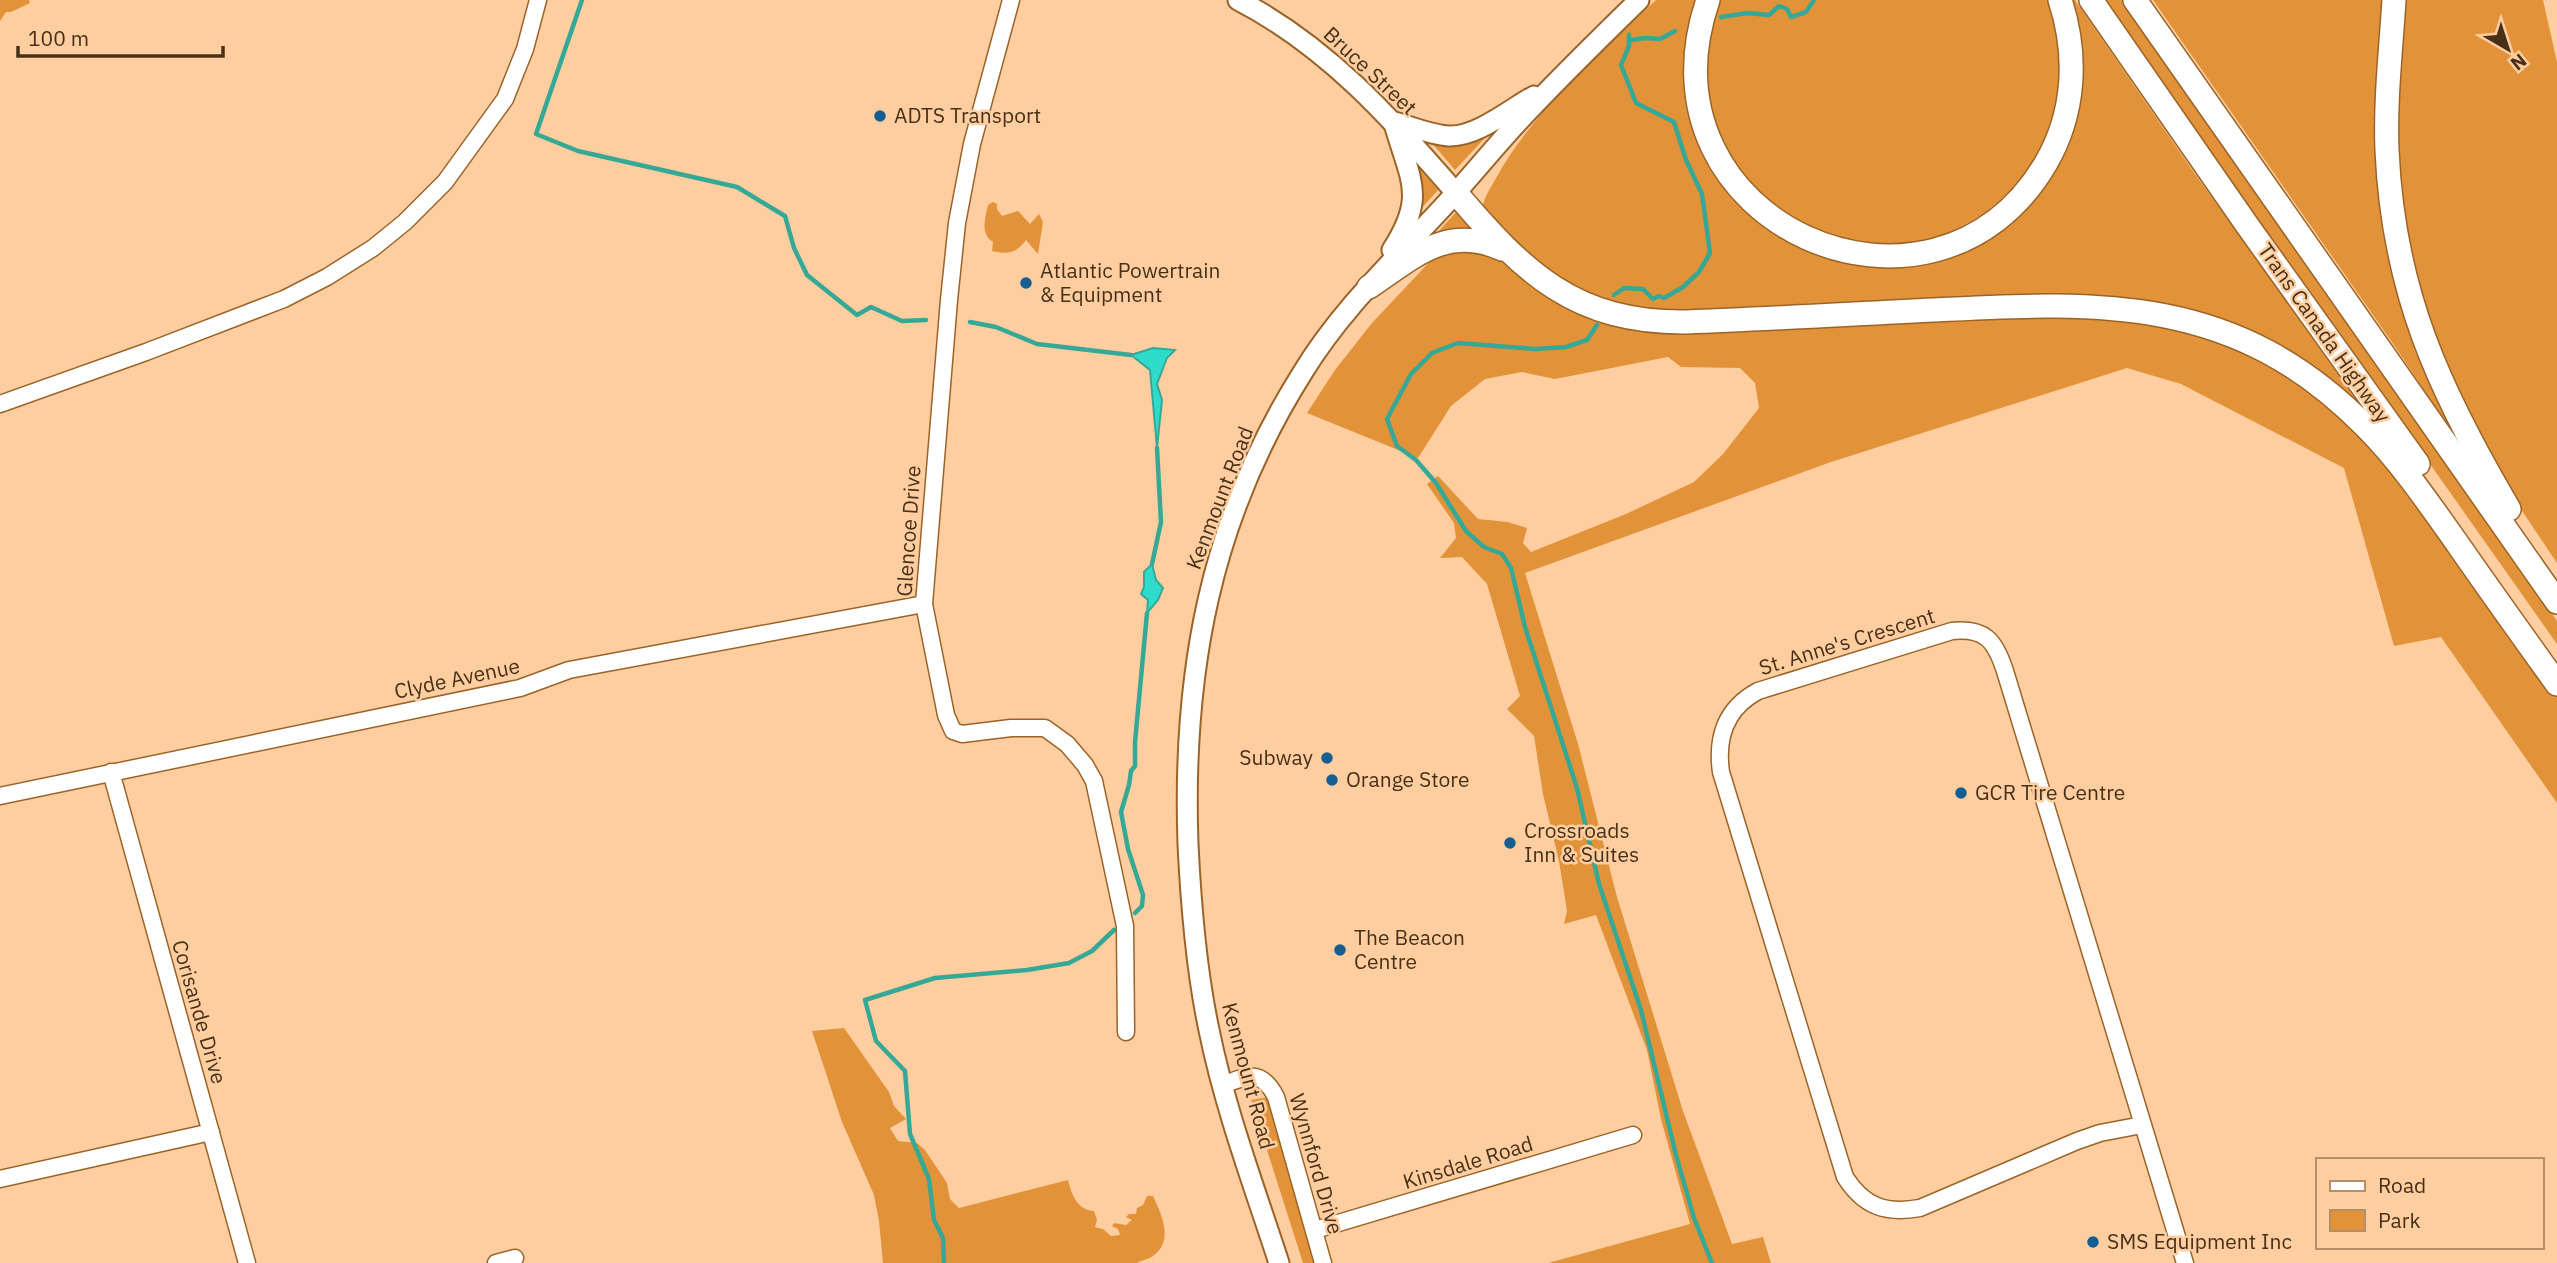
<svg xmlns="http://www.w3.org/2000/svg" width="2557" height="1263" viewBox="0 0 2557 1263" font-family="'IBM Plex Sans',sans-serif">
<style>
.green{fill:#e29238}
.water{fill:#2fdccc;stroke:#36a896;stroke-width:2}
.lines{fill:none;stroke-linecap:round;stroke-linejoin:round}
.stream{stroke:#36a896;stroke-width:4.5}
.minor-casing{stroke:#9a6429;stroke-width:19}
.major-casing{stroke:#9a6429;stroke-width:23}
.highway-casing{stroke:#9a6429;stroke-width:26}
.minor{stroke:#fff;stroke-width:16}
.major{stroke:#fff;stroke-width:19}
.highway{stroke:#fff;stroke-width:23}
.poi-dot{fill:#145e92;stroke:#ffcea0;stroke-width:2.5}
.labels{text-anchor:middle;stroke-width:5;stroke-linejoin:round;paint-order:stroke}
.street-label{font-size:21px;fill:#483018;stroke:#ffcea0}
.poi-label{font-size:21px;fill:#483018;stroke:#ffcea0;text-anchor:start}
</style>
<rect width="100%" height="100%" fill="#ffcea0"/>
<g class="green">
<polygon points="0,0 29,0 30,3 11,12 6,12 0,21"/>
<path d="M1656,0H1701C1689,33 1686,64 1690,98L1779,232L1948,254L2057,154L2066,0H2075L2190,167L2383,435L2357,410L2148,304L1706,316L1604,305L1539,268L1482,209C1484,198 1489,190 1495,180C1533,110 1599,55 1656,0Z"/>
<polygon points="1716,0 2053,0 2065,54 2055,129 2009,201 1929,244 1838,243 1761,203 1711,126 1703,42"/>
<polygon points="2106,0 2122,0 2557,621 2557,644 2217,162"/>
<polygon points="2153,0 2387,0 2384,200 2486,483 2394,345"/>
<polygon points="2403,0 2543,0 2557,62 2557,563 2502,481 2433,344 2404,234 2395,130"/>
<polygon points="1499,123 1455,170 1426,136"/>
<polygon points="1408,156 1438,190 1419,211"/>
<path d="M993,202L997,204V209L1002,216L1018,211L1030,224L1039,214L1043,222L1038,254L1026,240C1017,253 1007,255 992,251L993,242C980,234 985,218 988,205Z"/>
<polygon points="1458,210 1484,235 1428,243"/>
<polygon points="1455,248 1491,250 1586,313 2084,312 2211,335 2314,387 2423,504 2557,697 2557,803 2441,637 2394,646 2344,468 2181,384 2127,368 1831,462 1525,573 1578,744 1617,897 1683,1111 1732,1244 1763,1237 1771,1263 1548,1263 1690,1224 1661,1119 1647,1050 1596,915 1564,924 1567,911 1559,861 1543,794 1534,736 1507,709 1520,696 1487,584 1462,557 1440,558 1456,538 1454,523 1427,484 1438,476 1478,519 1508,522 1527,528 1523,543 1531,552 1626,514 1694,482 1723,454 1759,408 1755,383 1740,368 1681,367 1668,357 1555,379 1522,372 1485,379 1451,406 1418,458 1307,413 1335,370 1372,323 1436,255"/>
<path d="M844,1028L889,1092L894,1106L906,1119L890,1128L898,1141L917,1143L925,1150L947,1183L950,1199L959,1208L1068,1180C1072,1195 1077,1210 1094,1211L1097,1220L1095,1227L1103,1229L1111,1236L1120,1235L1118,1229L1112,1226L1114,1223L1126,1225L1132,1220L1126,1217L1129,1214H1136L1137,1208L1143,1205L1147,1196H1153C1162,1215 1174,1241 1153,1256C1149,1259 1142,1260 1137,1263H883L879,1221L874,1195L842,1122L812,1031Z"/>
<polygon points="1268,1097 1318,1263 1303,1263 1251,1100"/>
</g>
<g class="water">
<polygon points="1153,348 1175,350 1167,358 1157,384 1162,400 1157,448 1150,370 1131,355"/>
<polygon points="1152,564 1156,580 1163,588 1158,600 1147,613 1148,600 1141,594 1144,587 1144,572"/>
</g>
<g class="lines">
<g class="stream">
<polyline points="582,0 536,134 578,151 737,187 785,216 794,248 807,275 857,315 871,307 902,321 926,320"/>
<polyline points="1721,17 1747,13 1769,15 1779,6 1787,9 1791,17 1806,12 1814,0"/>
<polyline points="1630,40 1645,38 1660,39 1675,31"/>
<polyline points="1614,295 1624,288 1643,289 1653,299 1659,296 1664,298 1683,287 1699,272 1710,253 1702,194 1686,160 1674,122 1636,103 1621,65 1629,46 1629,35"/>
<polyline points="970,322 996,327 1037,344 1131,355"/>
<polyline points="1597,325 1587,340 1566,347 1535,349 1458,343 1432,353 1411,374 1387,419 1397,446 1416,460 1436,483 1466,531 1484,547 1502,554 1511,568 1525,627 1577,788 1599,884 1641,1010 1676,1155 1694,1218 1712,1263"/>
<polyline points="1152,564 1161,522 1157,448"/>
<polyline points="1135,913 1142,906 1143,895 1128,849 1121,812 1129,785 1131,771 1135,766 1135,742 1147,613"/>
<polyline points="944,1263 943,1238 934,1220 929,1179 910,1134 905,1071 876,1041 865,1000 935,978 1027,970 1069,963 1092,951 1114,930"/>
</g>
<g class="minor-casing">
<g id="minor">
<polyline points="1011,0 972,144 957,223 949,300 924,604 946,715 953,731 962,734 1011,728 1045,728 1067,744 1085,765 1094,781 1125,926 1126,1032"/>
<polyline points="0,404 146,352 284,299 327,277 373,248 405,222 445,182 505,99 525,49 538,0"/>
<polyline points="111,772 247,1263"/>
<polyline points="0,796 520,688 569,670 924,604"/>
<path d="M1223,1085C1247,1075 1262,1069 1276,1097L1323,1263"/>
<path d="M2142,1125L2100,1133L2077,1141L1920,1208C1886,1214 1864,1207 1845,1177L1721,772C1716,737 1726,708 1758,691L1952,631C1985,628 1995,640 2005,671L2185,1263"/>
<polyline points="0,1179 211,1132"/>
<polyline points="1315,1230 1633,1135"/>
<polyline points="496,1263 515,1258"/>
</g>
</g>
<g class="major-casing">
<g id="major">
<path d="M1238,0C1327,46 1391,118 1456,193"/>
<path d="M1395,122C1412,127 1431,135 1449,136C1477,137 1510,109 1534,96"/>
<path d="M1392,250C1426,197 1411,182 1395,127"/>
<path d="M1279,1263C1254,1186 1225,1109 1209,1030C1196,969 1191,907 1188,844C1182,672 1210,519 1303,372C1340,311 1394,260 1442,208C1468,180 1492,150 1518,122C1557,80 1598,40 1639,0"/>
</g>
</g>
<g class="highway-casing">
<g id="highway">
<path d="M1708,0C1631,224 1934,355 2046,163C2075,113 2078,55 2060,0"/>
<polyline points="2091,0 2247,225 2418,464"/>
<polyline points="2135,0 2557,602"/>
<path d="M2394,0C2391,49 2385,100 2387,150C2393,291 2439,390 2509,509"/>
<path d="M1456,193C1524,273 1575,323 1686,322C1769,319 1851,314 1934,310C2103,301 2237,296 2365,426C2401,462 2430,505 2459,546C2491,592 2524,638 2557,684"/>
<path d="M1369,287C1414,257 1446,224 1502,249"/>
</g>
</g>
<use href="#minor" class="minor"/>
<use href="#major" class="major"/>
<use href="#highway" class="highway"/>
</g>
<g class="poi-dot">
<circle cx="880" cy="116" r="7"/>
<circle cx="1026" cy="283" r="7"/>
<circle cx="1327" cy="758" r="7"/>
<circle cx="1332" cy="780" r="7"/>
<circle cx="1961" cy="793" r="7"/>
<circle cx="1510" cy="843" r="7"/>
<circle cx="1340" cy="950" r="7"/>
<circle cx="2093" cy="1242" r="7"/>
</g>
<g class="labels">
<g class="street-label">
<text transform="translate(1370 71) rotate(43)" y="7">Bruce Street</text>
<text transform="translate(2324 333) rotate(55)" y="7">Trans Canada Highway</text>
<text transform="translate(1220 498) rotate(-69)" y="7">Kenmount Road</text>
<text transform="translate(909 531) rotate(-86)" y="7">Glencoe Drive</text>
<text transform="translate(1847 642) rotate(-17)" y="7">St. Anne's Crescent</text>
<text transform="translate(457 679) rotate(-12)" y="7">Clyde Avenue</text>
<text transform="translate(199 1012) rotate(74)" y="7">Corisande Drive</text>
<text transform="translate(1248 1076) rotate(75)" y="7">Kenmount Road</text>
<text transform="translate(1468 1163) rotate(-17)" y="7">Kinsdale Road</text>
<text transform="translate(1316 1164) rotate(74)" y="7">Wynnford Drive</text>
</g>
<g class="poi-label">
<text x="894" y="123">ADTS Transport</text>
<text x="1040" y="278">Atlantic Powertrain<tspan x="1040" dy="24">&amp; Equipment</tspan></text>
<text x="1313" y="765" text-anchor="end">Subway</text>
<text x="1346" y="787">Orange Store</text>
<text x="1975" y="800">GCR Tire Centre</text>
<text x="1524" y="838">Crossroads<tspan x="1524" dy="24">Inn &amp; Suites</tspan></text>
<text x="1354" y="945">The Beacon<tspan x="1354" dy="24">Centre</tspan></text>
<text x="2107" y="1249">SMS Equipment Inc</text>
</g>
</g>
<rect x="2316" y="1158" width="228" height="91" fill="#ffcea0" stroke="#b68f6a" stroke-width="2"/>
<rect x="2330" y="1181" width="35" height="10" fill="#ffffff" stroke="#b68f6a" stroke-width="2"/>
<text x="2378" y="1193" font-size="21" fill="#483018">Road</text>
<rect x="2330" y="1210" width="35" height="21" fill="#e29238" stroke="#b68f6a" stroke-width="2"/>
<text x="2378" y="1228" font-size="21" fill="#483018">Park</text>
<g transform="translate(2508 49) rotate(141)" stroke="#ffcea0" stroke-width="5" paint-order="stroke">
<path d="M0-5L12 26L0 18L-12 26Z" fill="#483018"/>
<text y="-10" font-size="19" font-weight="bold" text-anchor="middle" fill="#483018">N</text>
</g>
<path d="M18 46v10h205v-10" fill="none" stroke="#483018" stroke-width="3.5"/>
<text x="28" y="46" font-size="21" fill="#483018" stroke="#ffcea0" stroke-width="5" paint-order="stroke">100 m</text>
</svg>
